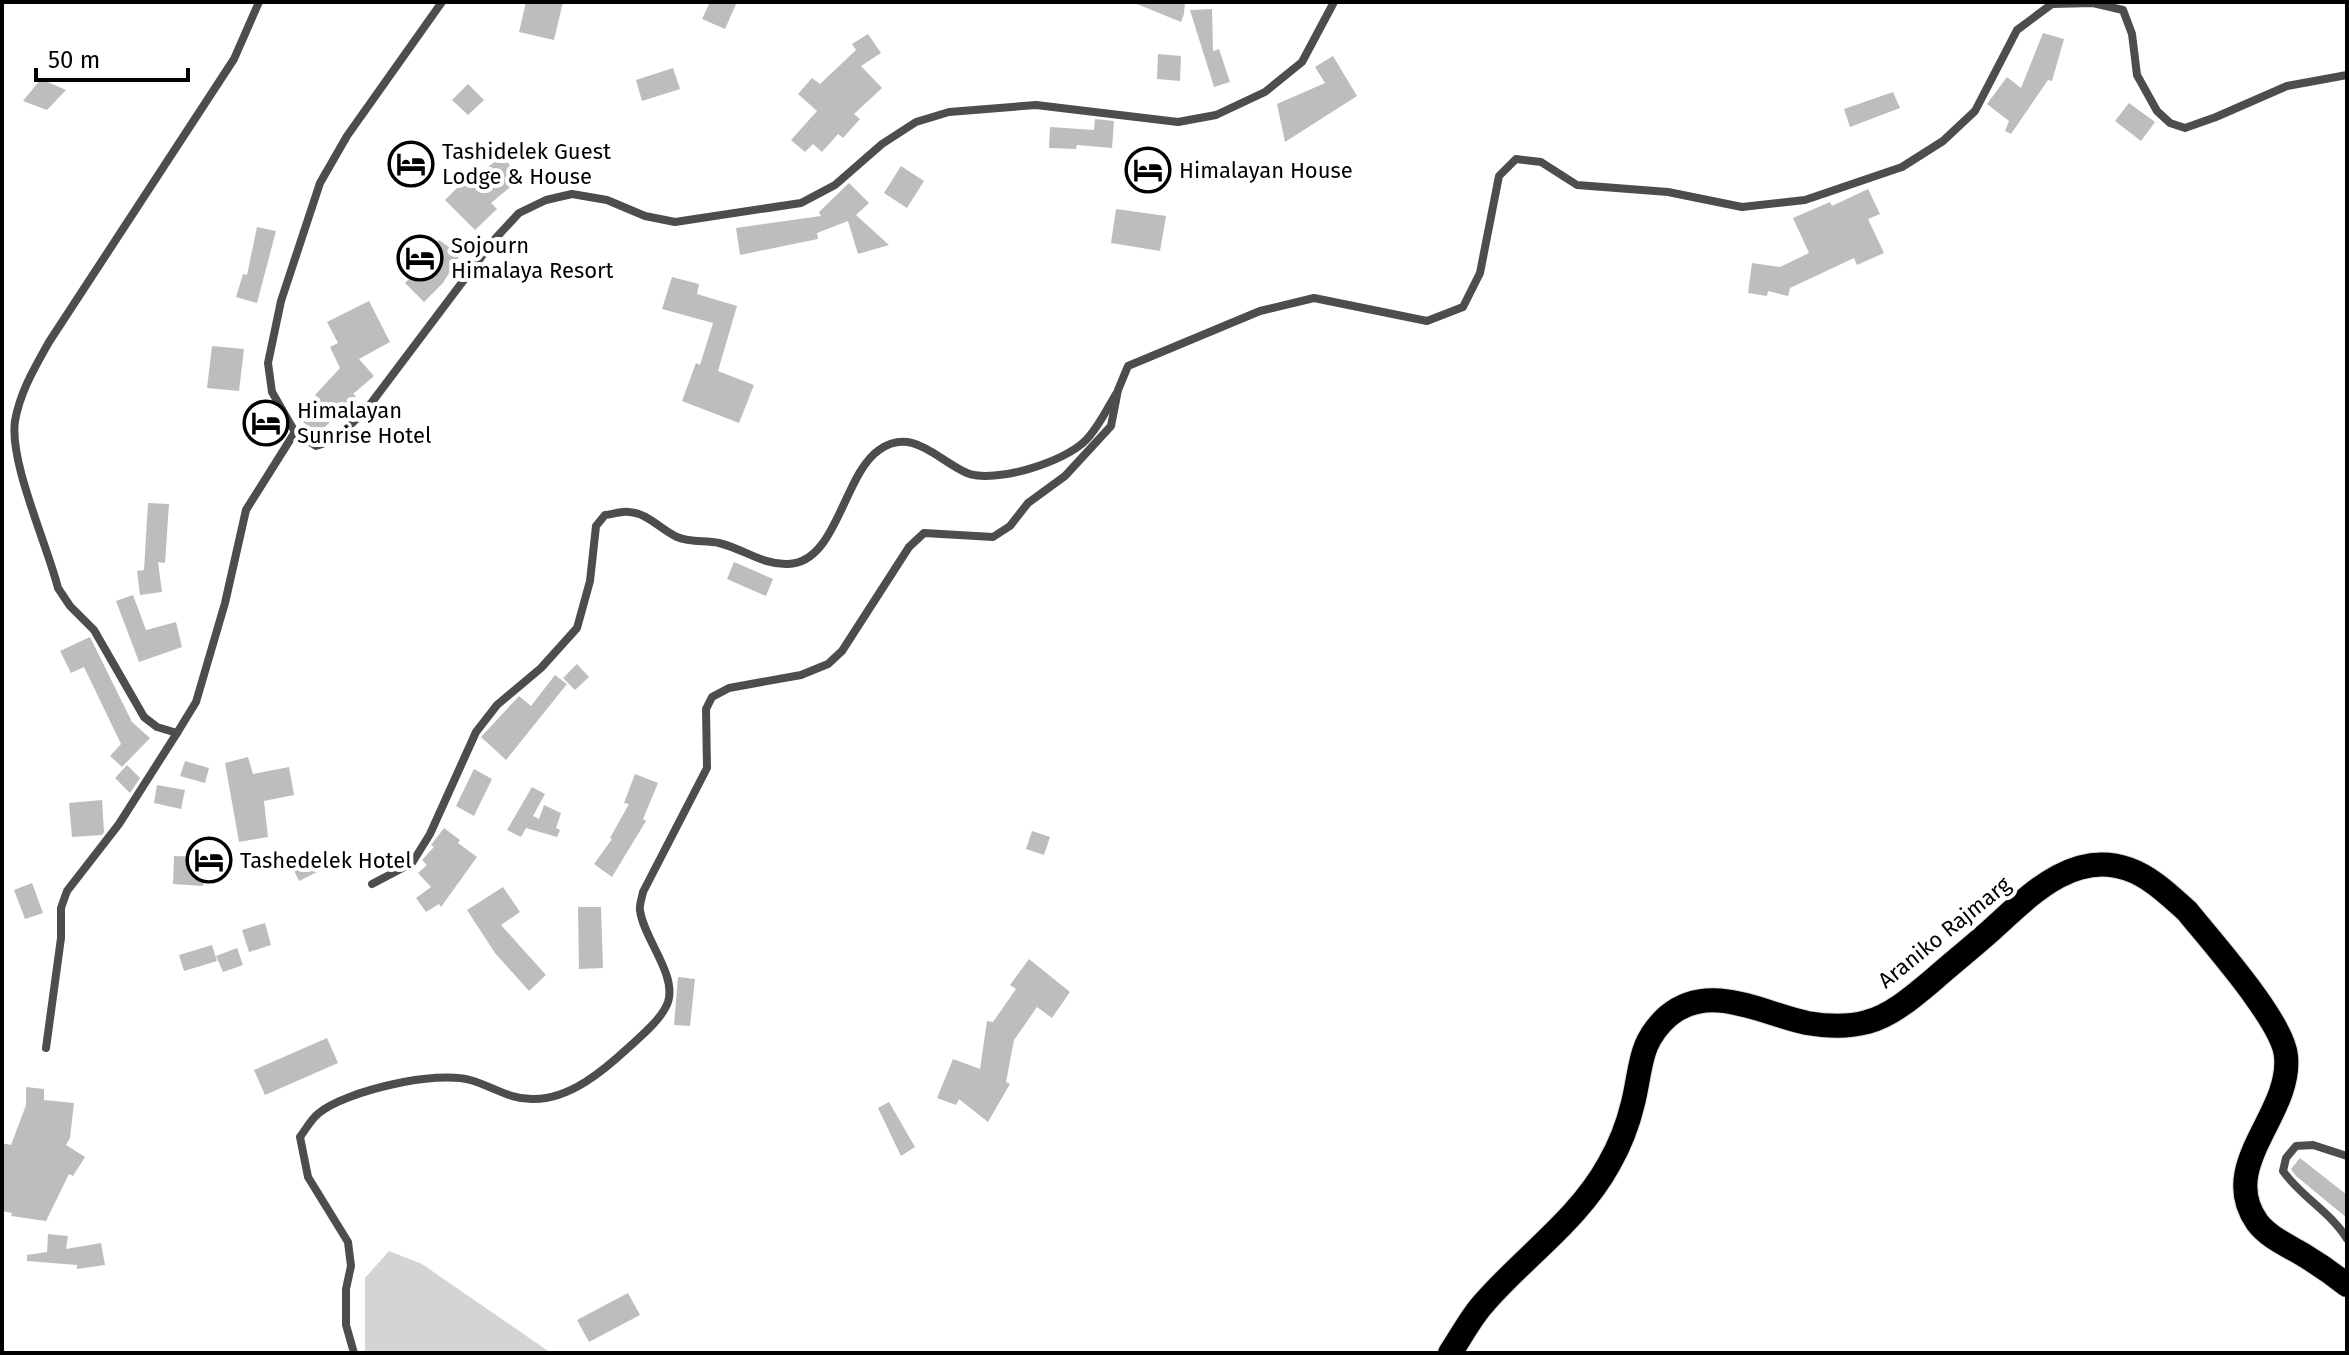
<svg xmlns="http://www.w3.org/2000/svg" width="2349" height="1355" viewBox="0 0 2349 1355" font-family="'Fira Sans',sans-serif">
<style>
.green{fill:#d4d4d4}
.building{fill:#bdbdbd}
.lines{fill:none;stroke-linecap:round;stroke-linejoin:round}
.highway-casing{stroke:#dbdbdb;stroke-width:26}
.street{stroke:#4d4d4d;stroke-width:8}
.highway{stroke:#000;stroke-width:24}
.labels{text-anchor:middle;stroke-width:8;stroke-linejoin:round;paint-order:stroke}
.poi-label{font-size:22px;fill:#000;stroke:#fff;text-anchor:start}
.street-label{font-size:22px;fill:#000;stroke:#fff}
</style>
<rect width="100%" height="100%" fill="#fff"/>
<polygon class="green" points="389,1251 422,1264 551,1353 365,1353 365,1278"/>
<g class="building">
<polygon points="526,2 563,2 554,40 519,32"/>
<polygon points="710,2 737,2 725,29 702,19"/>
<polygon points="1132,2 1185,2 1184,14 1181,22"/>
<polygon points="1212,9 1213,51 1219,49 1230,82 1214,87 1190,10"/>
<polygon points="2043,33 2064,39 2052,81 2048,80 2011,134 2005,131 2009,121 1987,104 2007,77 2021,88"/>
<polygon points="868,34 881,53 861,66 882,88 854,114 860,119 843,138 838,134 822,152 813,144 805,152 791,140 817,111 798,94 812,78 820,84 856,50 852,44"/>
<polygon points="1158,54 1181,56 1180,81 1157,79"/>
<polygon points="1333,56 1357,96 1285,142 1277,104 1325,83 1315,67"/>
<polygon points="673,68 680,89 642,101 636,80"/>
<polygon points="41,79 66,90 47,110 23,101"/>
<polygon points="468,84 484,100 468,115 452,100"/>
<polygon points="1893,92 1900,108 1850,127 1844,109"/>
<polygon points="2129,103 2155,122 2141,141 2115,121"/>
<polygon points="1095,119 1114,121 1112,148 1077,145 1076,149 1049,148 1050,127 1094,130"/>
<polygon points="502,156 521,178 491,203 497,209 475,230 445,200 467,178 470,181"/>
<polygon points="901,166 924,181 907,208 884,193"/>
<polygon points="849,183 869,203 856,215 889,245 858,254 848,221 817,233 818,239 740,255 736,228 821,216 819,212"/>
<polygon points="1868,189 1880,214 1868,219 1884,253 1857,265 1854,258 1790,288 1788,296 1768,291 1767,296 1748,293 1752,263 1780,267 1809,253 1793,218 1830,202 1832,206"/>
<polygon points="1116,209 1166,216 1160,251 1111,243"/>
<polygon points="257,227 276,231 257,303 236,297 243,274 247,275"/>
<polygon points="439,240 460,255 443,283 424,302 405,283 429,259 427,258"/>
<polygon points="672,277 699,284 697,294 737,306 718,371 754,385 739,423 682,401 696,363 700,365 713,323 662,309"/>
<polygon points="369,301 390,342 359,359 374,376 353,394 356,396 317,435 301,420 320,399 315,395 340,368 330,347 338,343 327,322"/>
<polygon points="212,346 244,349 239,391 207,388"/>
<polygon points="148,503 169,504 165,563 158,562 162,592 140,595 137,571 144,570"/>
<polygon points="734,562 773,579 766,596 727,579"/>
<polygon points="133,595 146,630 176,622 182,647 139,662 116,601"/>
<polygon points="90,637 132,722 150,738 122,767 110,756 121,744 84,667 71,673 60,651"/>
<polygon points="577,664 589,677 575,690 563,678"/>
<polygon points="555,675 567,684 506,760 481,737 519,696 531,706"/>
<polygon points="248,757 253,774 289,767 294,795 264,801 268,837 239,842 225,763"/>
<polygon points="185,761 209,768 205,783 180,776"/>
<polygon points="127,765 140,778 130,793 115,778"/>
<polygon points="474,769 492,779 474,816 456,806"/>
<polygon points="635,774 658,783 643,819 646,821 612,877 594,864 612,839 610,838 629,804 624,803"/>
<polygon points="157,785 185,790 181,809 154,803"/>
<polygon points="532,787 545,794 533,816 539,819 544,805 561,813 556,828 560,830 557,837 526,828 521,837 507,830"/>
<polygon points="102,800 104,832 102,835 72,837 69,803"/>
<polygon points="444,828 460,840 458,843 477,857 441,907 439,904 426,912 416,898 431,887 418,873 427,865 422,860 434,847 431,845"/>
<polygon points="1032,831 1050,837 1044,855 1026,849"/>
<polygon points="312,851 321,870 299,881 290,862"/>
<polygon points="174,856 205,857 203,886 173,884"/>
<polygon points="32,883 43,913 25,919 14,890"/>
<polygon points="503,887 520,912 501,925 546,975 529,991 495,953 467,910"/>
<polygon points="578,907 601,907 603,968 579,969"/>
<polygon points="265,923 271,945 249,952 242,930"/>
<polygon points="212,945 217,961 184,971 179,955"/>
<polygon points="237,948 243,965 223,972 216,956"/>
<polygon points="1029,959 1070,992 1052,1018 1037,1007 1014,1040 1006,1082 1010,1084 988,1122 959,1099 956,1105 937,1098 953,1059 980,1069 987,1021 993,1022 1016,989 1010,985"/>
<polygon points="678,977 695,979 690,1026 674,1025"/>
<polygon points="327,1038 338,1063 265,1095 254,1070"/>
<polygon points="26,1087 44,1089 44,1100 74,1103 70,1138 66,1145 85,1157 73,1176 69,1174 46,1221 11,1216 12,1213 2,1211 2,1143 11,1145 26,1105"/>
<polygon points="889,1102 915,1147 901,1156 878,1108"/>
<polygon points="2300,1158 2347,1195 2347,1218 2296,1176 2291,1169"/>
<polygon points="48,1234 68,1236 66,1249 101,1243 105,1265 77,1269 77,1265 27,1261 27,1255 47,1252"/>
<polygon points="628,1293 640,1315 589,1342 577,1320"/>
</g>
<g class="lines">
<g class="highway-casing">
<path id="highway" d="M1450,1353C1461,1337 1471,1317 1484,1303C1525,1256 1579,1219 1609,1164C1620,1145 1628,1124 1633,1103C1642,1067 1638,1043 1668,1016C1710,981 1763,1014 1807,1023C1825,1026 1849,1027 1867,1022C1891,1016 1914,996 1933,980C1951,964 1970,949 1988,933C2026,899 2071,849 2128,869C2151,877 2169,895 2187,911C2211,941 2283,1021 2286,1056C2292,1115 2217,1165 2257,1222C2268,1237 2287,1245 2302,1254C2317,1263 2333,1274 2347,1285"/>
</g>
<g class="street">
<path d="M259,2L234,59L49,342C35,367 20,392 15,421C9,462 47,544 58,588L70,606L94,630L144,717L157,727L177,733L196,702L225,603L246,510L295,432"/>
<polyline points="442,2 347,136 320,183 281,301 268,363 272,392 295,432 316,446 334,440 366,410 494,240 519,213 546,200 572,194 607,200 645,216 675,222 801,203 835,185 882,144 916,122 949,112 1036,105 1178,122 1216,115 1265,92 1302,62 1334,2"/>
<path d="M372,884L412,863L430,834L476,732L497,705L541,668L577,628L590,581L596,526L605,515C613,514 622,511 629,512C648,513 661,530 677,537C691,543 705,540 719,543C744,549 762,565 788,564C837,563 843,475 879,450C913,426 938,461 967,473C995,484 1065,462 1086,440C1098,428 1107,409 1116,394"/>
<polyline points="46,1048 61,938 61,908 67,891 119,824 177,733"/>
<path d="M2347,1156L2313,1145L2296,1146L2286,1158L2283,1171C2301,1197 2331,1212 2347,1239"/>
<path d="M354,1353L346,1325V1289L351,1266L348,1242L308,1177L300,1137C306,1129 311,1119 319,1113C345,1091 437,1070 470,1080C492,1086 510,1100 534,1099C570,1099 603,1071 628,1048C641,1036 662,1019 668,1002C677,974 643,938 640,910C639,905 642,898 643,892L707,768L706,709L712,697L729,688L801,675L828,664L842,651L909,547L924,533L993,537L1010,526L1028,503L1065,476L1111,426L1118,390L1128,366L1260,311L1314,298L1427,321L1463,307L1480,273L1499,176L1516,159L1541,162L1577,185L1668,192L1742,207L1805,200L1902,167L1943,141L1975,111L2017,30L2052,4L2093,3L2123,10L2132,34L2137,75L2157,111L2170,123L2185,128L2216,117L2287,86L2347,75"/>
</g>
<use href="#highway" class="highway"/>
</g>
<defs>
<g id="hotel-ring" transform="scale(2.3)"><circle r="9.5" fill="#fff" stroke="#000" stroke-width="1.5"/><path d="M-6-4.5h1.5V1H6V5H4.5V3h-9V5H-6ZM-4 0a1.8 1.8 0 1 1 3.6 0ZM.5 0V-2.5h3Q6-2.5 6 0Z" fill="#000"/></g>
</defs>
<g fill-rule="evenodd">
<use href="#hotel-ring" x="411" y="164"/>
<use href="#hotel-ring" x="1148" y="170"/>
<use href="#hotel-ring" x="420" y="258"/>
<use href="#hotel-ring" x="266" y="423"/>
<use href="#hotel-ring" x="209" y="860"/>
</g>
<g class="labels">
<g class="poi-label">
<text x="442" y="159">Tashidelek Guest<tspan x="442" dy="25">Lodge &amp; House</tspan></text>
<text x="1179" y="178">Himalayan House</text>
<text x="451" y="253">Sojourn<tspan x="451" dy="25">Himalaya Resort</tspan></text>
<text x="297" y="418">Himalayan<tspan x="297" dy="25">Sunrise Hotel</tspan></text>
<text x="240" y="868">Tashedelek Hotel</text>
</g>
<g class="street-label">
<text transform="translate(1944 932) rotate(-39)" y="8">Araniko Rajmarg</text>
</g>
</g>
<rect width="2349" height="1355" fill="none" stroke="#000000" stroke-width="8"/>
<path d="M36 68v12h152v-12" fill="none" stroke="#000000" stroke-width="4"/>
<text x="48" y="68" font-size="24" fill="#000000" stroke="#ffffff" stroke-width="6" paint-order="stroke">50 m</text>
</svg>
